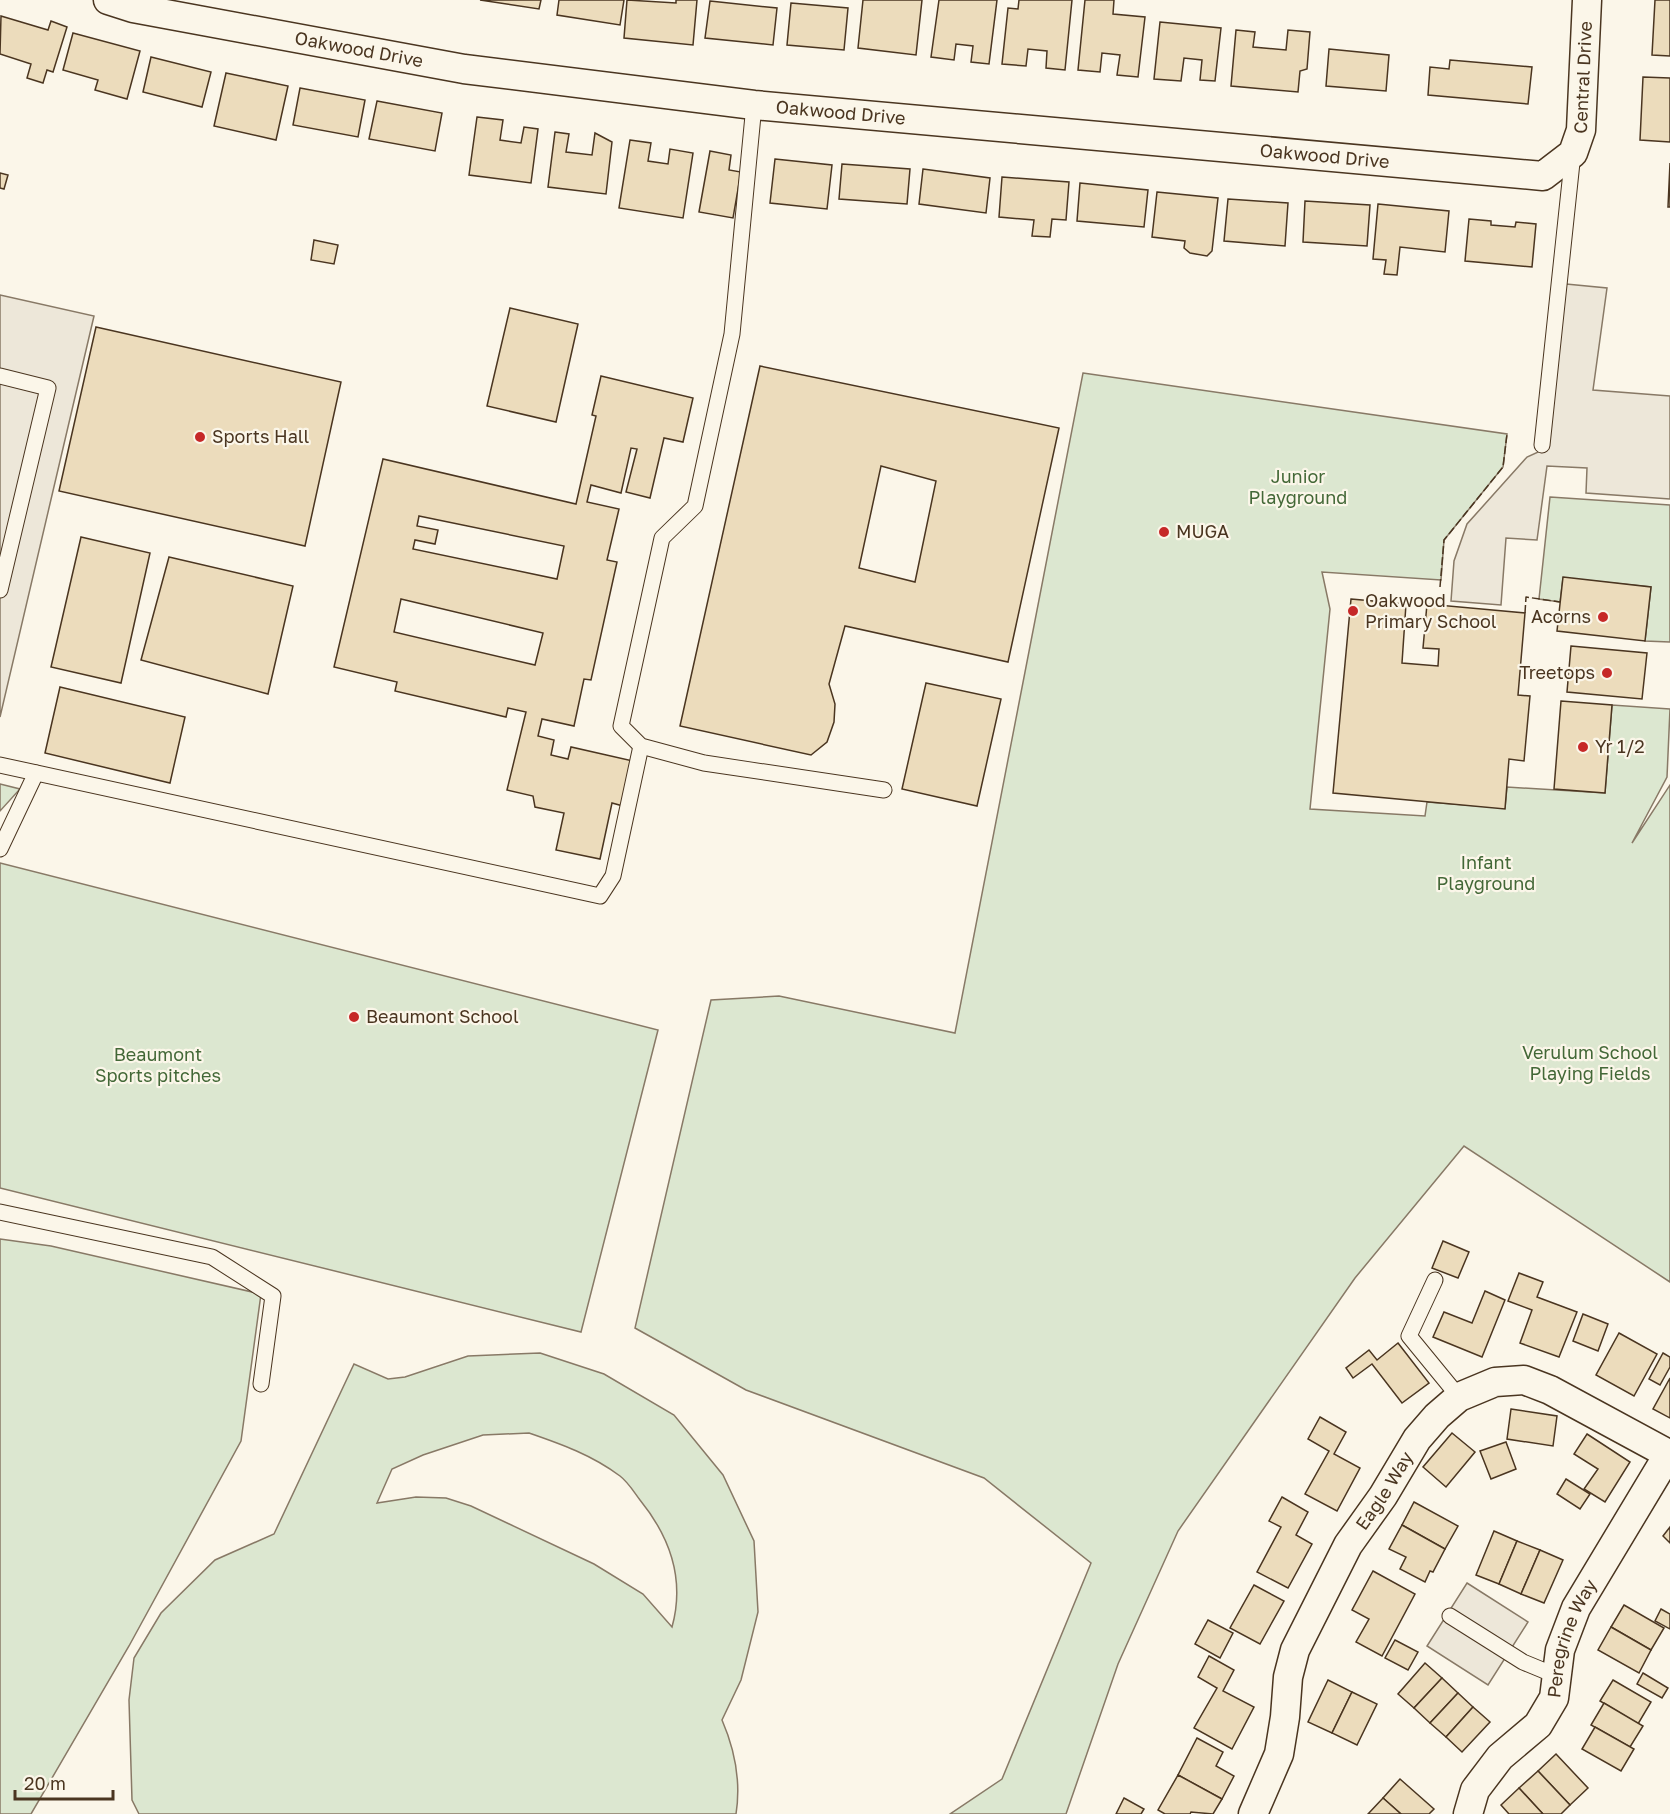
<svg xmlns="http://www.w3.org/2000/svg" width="1670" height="1814" viewBox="0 0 1670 1814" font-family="'Golos Text',sans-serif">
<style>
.green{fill:#dce7d0;stroke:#887966;stroke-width:1.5;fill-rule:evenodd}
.parking{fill:#ede7d9;stroke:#887966;stroke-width:1.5}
.building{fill:#ecdcbc;stroke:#4a3520;stroke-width:1.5;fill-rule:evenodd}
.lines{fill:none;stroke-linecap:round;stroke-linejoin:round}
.lane-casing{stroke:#4a3520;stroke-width:17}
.street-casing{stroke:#4a3520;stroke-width:31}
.lane{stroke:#fbf6e9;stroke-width:15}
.street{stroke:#fbf6e9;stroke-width:28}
.fence{stroke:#4a3520;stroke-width:1.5;stroke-dasharray:8 3;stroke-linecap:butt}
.poi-dot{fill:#c62828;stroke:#fbf6e9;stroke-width:2}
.labels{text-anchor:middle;stroke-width:4.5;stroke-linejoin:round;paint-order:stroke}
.street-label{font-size:18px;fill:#4a3520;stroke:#fbf6e9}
.poi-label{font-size:18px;fill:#4a3520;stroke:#fbf6e9;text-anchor:start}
.park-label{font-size:18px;fill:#436837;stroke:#fbf6e9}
</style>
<rect width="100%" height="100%" fill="#fbf6e9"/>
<g class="green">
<polygon points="1083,373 1507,434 1503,467 1444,540 1441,580 1322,572 1330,609 1310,809 1425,816 1427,802 1505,808 1507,787 1605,793 1612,705 1670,709 1667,777 1632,843 1670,785 1670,1282 1464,1146 1355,1278 1178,1531 1118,1664 1066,1814 950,1814 1002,1779 1091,1563 984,1478 746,1390 635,1328 711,1000 779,996 955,1033"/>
<polygon points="1550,497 1670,505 1670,642 1645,641 1651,587 1563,578 1560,602 1539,599"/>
<polygon points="0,784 20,789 0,811"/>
<polygon points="0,863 658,1030 581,1332 0,1188"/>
<polygon points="0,1239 51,1246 261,1294 241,1441 129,1646 31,1814 0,1814"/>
<path d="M540,1353L604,1374L674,1415L723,1475L754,1541L758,1612L741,1680L722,1720C735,1750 741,1782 736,1814H139L132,1800L129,1700L134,1658L161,1613L215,1560L274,1534L354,1364L388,1379L405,1377L468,1356ZM529,1433C561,1444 592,1455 620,1476C628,1482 634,1492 640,1500C670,1537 685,1580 672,1627L643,1594L594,1564L471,1506L446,1498L416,1497L377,1503L392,1469L423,1455L483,1435Z"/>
</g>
<g class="parking">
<polygon points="1566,284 1607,288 1593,390 1670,396 1670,499 1586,493 1587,468 1547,466 1537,540 1506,538 1501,605 1451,601 1454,561 1467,524 1527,457 1547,448"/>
<polygon points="0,295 94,316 0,717"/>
<polygon points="1467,1583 1528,1622 1488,1685 1427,1646"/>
</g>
<g class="building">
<polygon points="480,0 541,0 539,9"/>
<polygon points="559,0 624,0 620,25 557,15"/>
<polygon points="627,0 676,3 676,0 697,0 693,45 624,38"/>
<polygon points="863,0 922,0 916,55 858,48"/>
<polygon points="939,0 997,0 989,64 971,62 973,46 956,44 954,60 931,57"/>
<polygon points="1019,0 1072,0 1065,70 1046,68 1047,51 1028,49 1026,66 1002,64 1008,8 1018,9"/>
<polygon points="1085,0 1114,0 1113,14 1145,17 1138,77 1117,75 1120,55 1102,53 1100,72 1078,70"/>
<polygon points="1655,0 1670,0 1670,56 1652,55"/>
<polygon points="710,1 777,8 773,45 705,38"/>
<polygon points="791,3 848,8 844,50 787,45"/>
<polygon points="1,16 48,30 51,21 67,27 53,72 47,70 43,83 27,78 31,64 0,54"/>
<polygon points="1160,22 1221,28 1215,81 1200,80 1202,60 1184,58 1181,81 1154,79"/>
<polygon points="1236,30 1255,32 1253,47 1286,50 1288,30 1310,32 1307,69 1300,71 1298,92 1231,86"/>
<polygon points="73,33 140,51 127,99 95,90 98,80 63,70"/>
<polygon points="1329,49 1389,55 1386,91 1326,86"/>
<polygon points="151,57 211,72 202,107 143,92"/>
<polygon points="1450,60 1532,67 1528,104 1428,95 1430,67 1449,69"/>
<polygon points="226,73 288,86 276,140 214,126"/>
<polygon points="1643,77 1670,78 1670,142 1640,140"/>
<polygon points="300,88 365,100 358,137 293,125"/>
<polygon points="377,101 442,113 435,151 369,139"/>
<polygon points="477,117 503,120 500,140 521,143 524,127 538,129 531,183 469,175"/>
<polygon points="555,132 569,134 566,152 592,155 595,133 612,142 606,194 548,187"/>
<polygon points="630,140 651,143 648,161 668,164 670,149 693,153 683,218 619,208"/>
<polygon points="710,151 731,155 729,170 741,172 733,218 699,212"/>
<polygon points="775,159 832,165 827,209 770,203"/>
<polygon points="1670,163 1670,207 1668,207"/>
<polygon points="842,164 910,169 907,204 839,199"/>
<polygon points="923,169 990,178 986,213 919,204"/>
<polygon points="0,173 8,175 4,189 0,188"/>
<polygon points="1002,177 1069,182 1066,220 1052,219 1050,237 1032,236 1034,220 999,217"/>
<polygon points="1080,183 1148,190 1144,227 1077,221"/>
<polygon points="1157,192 1218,198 1212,251 1207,256 1190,253 1184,248 1185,241 1152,237"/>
<polygon points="1228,199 1288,203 1285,246 1224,241"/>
<polygon points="1305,201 1370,205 1367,246 1303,242"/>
<polygon points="1378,204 1449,211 1445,252 1400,247 1397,275 1384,274 1386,260 1373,259"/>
<polygon points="1469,219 1491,221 1491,225 1515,227 1516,222 1536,224 1532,267 1465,261"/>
<polygon points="314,240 338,245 334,264 311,260"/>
<polygon points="510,308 578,324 556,422 487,406"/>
<polygon points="96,327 341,382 305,546 59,491"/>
<path d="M760,366L1059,428L1008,662L845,626L829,684L835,704L834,722L827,742L811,755L680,726ZM881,466L936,481L915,582L859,568Z"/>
<path d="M601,376L693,398L683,442L664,438L650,498L626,492L637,449L631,448L621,493L591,485L587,502L619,509L607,560L617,562L591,680L584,679L574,726L542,719L538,736L554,740L551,755L568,759L571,747L633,761L623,806L612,803L600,859L556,850L564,813L535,807L533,796L507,790L526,712L508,708L506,717L395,691L397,682L334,667L383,459L576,504L596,416L592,415ZM419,516L564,546L557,579L413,549L415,540L435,544L438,530L417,526ZM401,599L543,633L535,665L394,632Z"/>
<polygon points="81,537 150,553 121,683 51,667"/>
<polygon points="169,557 293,586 268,694 141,660"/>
<polygon points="1563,577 1651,587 1645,641 1557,631"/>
<polygon points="1351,599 1406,604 1402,663 1438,666 1439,649 1423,648 1427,604 1525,613 1518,695 1530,696 1524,761 1509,759 1505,809 1333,793"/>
<polygon points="1571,646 1647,653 1642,699 1567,692"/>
<polygon points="926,683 1001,699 977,806 902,789"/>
<polygon points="60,687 185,717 170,783 45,753"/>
<polygon points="1561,701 1612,705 1605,793 1554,789"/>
<polygon points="1443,1241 1469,1252 1458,1278 1432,1268"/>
<polygon points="1519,1273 1543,1282 1537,1297 1577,1312 1559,1357 1520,1343 1532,1310 1508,1301"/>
<polygon points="1485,1291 1505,1300 1482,1357 1433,1337 1444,1312 1472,1323"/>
<polygon points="1583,1314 1608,1324 1598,1351 1573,1341"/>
<polygon points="1619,1333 1657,1354 1634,1396 1596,1375"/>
<polygon points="1398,1343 1429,1383 1402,1403 1372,1364 1353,1378 1346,1368 1369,1350 1377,1360"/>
<polygon points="1663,1353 1670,1357 1670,1367 1660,1385 1649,1379"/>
<polygon points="1670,1378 1670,1418 1653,1409"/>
<polygon points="1511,1409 1557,1416 1553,1446 1507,1439"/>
<polygon points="1320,1417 1346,1432 1334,1454 1360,1468 1337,1511 1305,1494 1329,1451 1308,1439"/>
<polygon points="1452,1433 1475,1452 1446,1487 1423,1467"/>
<polygon points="1587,1434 1630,1462 1605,1502 1584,1489 1598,1469 1574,1454"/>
<polygon points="1506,1442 1516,1469 1491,1479 1480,1451"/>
<polygon points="1566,1479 1590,1494 1580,1509 1557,1494"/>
<polygon points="1282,1497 1308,1512 1296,1535 1312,1544 1288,1588 1257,1572 1281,1527 1269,1521"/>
<polygon points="1414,1502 1458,1526 1445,1549 1402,1525"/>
<polygon points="1402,1525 1445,1549 1433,1572 1430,1571 1425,1582 1400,1569 1406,1557 1389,1549"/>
<polygon points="1670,1527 1670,1543 1663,1536"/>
<polygon points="1494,1531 1517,1541 1499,1584 1476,1575"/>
<polygon points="1517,1541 1540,1550 1521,1594 1499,1584"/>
<polygon points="1540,1550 1563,1560 1544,1603 1521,1594"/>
<polygon points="1373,1571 1415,1594 1382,1656 1356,1642 1369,1619 1352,1610"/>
<polygon points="1254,1585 1284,1601 1260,1644 1230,1628"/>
<polygon points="1624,1605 1664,1628 1651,1650 1611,1627"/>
<polygon points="1661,1609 1670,1614 1670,1629 1655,1621"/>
<polygon points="1208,1620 1233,1633 1220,1658 1195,1644"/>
<polygon points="1611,1627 1651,1650 1639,1673 1598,1650"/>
<polygon points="1395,1640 1418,1652 1408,1670 1385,1658"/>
<polygon points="1209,1656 1234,1670 1223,1691 1254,1707 1232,1749 1194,1728 1217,1688 1198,1677"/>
<polygon points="1425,1663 1442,1678 1414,1708 1398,1694"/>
<polygon points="1643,1673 1668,1688 1662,1698 1637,1684"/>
<polygon points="1442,1678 1458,1693 1430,1723 1414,1708"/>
<polygon points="1328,1680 1352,1692 1332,1733 1308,1722"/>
<polygon points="1613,1680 1651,1702 1638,1724 1600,1701"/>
<polygon points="1352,1692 1377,1704 1357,1745 1332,1733"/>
<polygon points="1458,1693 1473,1707 1446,1737 1430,1723"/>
<polygon points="1604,1703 1643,1726 1630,1747 1591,1725"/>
<polygon points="1473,1707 1490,1722 1462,1752 1446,1737"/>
<polygon points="1595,1727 1634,1749 1621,1771 1582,1749"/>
<polygon points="1197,1738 1223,1752 1216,1766 1234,1776 1222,1799 1178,1775"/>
<polygon points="1556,1754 1588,1788 1570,1805 1538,1771"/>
<polygon points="1538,1771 1570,1805 1561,1814 1543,1814 1519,1788"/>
<polygon points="1178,1775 1222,1799 1213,1814 1191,1812 1190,1814 1165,1814 1158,1810"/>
<polygon points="1400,1779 1434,1809 1429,1814 1401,1814 1383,1798"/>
<polygon points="1519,1788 1543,1814 1509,1814 1501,1805"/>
<polygon points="1124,1798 1144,1809 1141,1814 1116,1814"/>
<polygon points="1383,1798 1401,1814 1368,1814"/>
</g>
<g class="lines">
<g class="lane-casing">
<g id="lane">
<polyline points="754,105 732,334 695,506 662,538 621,726 641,746 704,763 884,790"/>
<polyline points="0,376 48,388 0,590"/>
<polyline points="1542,445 1573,153"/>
<polyline points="0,765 600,896 613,876 641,746"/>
<polyline points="0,849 36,773"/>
<polyline points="0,1212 212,1257 273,1296 261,1384"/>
<polyline points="1435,1280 1409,1336 1459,1397"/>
<polyline points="1450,1616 1523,1662 1557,1676"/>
</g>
</g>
<g class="street-casing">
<g id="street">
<path id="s1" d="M108,0L133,8L464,69L754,105L1543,176L1573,153L1581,130L1587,0"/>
<path id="s2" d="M1253,1814L1279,1754L1285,1717L1288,1677L1295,1650L1348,1545L1383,1496L1417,1439L1437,1416L1459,1397L1495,1382L1524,1380L1550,1390L1670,1455"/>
<path id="s3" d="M1468,1814L1475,1790L1500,1757L1538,1725L1554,1698L1560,1650L1576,1608L1668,1455"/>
</g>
</g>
<use href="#lane" class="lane"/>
<use href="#street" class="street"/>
<g class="fence">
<polyline points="1440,587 1444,540 1503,467 1507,434"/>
<polyline points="1525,613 1526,597 1560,602"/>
</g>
</g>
<g class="poi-dot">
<circle cx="200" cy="437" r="6"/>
<circle cx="1164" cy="532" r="6"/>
<circle cx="1353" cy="611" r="6"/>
<circle cx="1603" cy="617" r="6"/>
<circle cx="1607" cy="673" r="6"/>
<circle cx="1583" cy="747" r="6"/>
<circle cx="354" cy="1017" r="6"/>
</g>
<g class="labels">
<g class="street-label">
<text dy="6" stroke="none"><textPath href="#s1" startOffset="256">Oakwood Drive</textPath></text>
<text dy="6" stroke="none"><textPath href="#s1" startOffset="1562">Central Drive</textPath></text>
<text dy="6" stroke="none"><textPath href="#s1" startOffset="742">Oakwood Drive</textPath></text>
<text dy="6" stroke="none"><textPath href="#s1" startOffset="1228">Oakwood Drive</textPath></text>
<text dy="6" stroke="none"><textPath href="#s2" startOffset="354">Eagle Way</textPath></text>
<text dy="6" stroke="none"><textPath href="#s3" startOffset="210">Peregrine Way</textPath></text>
</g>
<g class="poi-label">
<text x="212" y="443">Sports Hall</text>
<text x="1176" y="538">MUGA</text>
<text x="1365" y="607">Oakwood<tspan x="1365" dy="21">Primary School</tspan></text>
<text x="1591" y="623" text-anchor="end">Acorns</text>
<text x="1595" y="679" text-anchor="end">Treetops</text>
<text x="1595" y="753">Yr 1/2</text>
<text x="366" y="1023">Beaumont School</text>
</g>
<g class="park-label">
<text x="1298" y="483">Junior<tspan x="1298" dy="21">Playground</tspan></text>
<text x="1486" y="869">Infant<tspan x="1486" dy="21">Playground</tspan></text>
<text x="1590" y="1059">Verulum School<tspan x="1590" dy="21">Playing Fields</tspan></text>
<text x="158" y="1061">Beaumont<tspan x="158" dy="21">Sports pitches</tspan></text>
</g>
</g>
<path d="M15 1790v9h98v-9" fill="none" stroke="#4a3520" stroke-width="3"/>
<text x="24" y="1790" font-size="18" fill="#4a3520" stroke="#fbf6e9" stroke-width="4.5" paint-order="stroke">20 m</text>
</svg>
